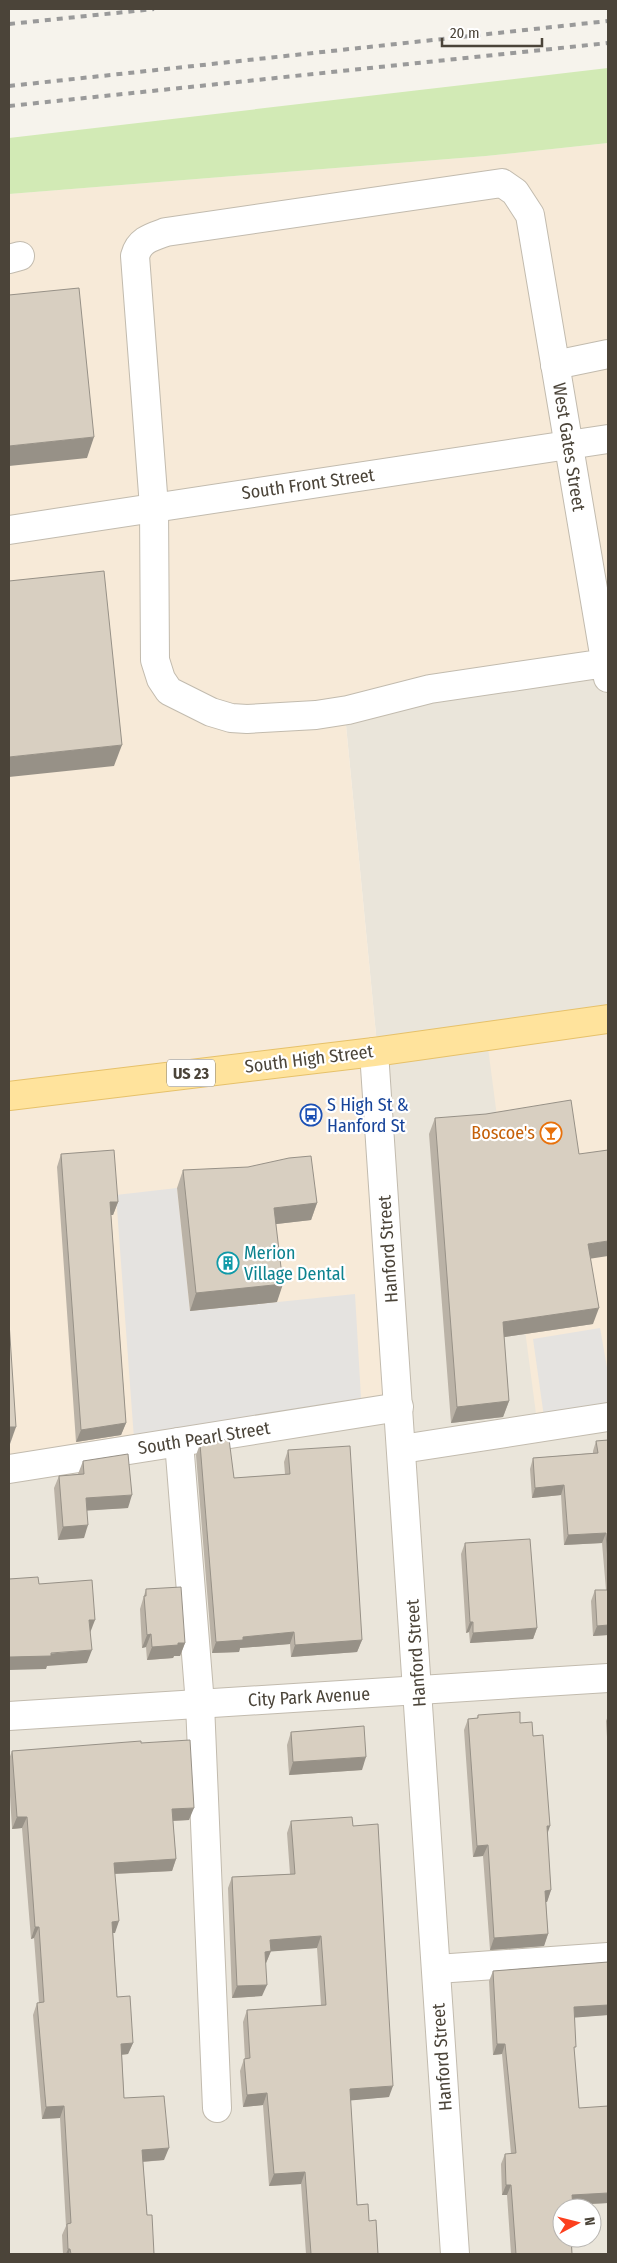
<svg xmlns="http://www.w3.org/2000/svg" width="617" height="2263" viewBox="0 0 617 2263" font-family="'Fira Sans Condensed',sans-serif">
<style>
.residential{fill:#eae5da;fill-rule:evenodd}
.commercial{fill:#f7ead8}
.green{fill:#d2eab5}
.parking{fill:#e5e3e0}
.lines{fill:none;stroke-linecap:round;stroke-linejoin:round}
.minor-casing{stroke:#c2bbae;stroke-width:30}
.major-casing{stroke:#e6c16a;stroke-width:30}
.minor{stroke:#fff;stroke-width:28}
.major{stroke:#ffe39c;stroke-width:28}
.rail{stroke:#9a9a9a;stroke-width:4;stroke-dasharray:6 6;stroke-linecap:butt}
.wall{fill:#bab2a6}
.shaded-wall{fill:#979187}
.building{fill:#d8cfc1;stroke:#979187}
.labels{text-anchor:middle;stroke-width:4.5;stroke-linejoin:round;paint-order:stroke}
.shield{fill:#fff;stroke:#817c74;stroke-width:1}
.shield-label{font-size:16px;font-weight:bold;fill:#4b4439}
.street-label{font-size:18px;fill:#4b4439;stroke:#fff}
.transit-label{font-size:18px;fill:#164399;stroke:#fff;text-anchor:start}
.food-label{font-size:18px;fill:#c56008;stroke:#fff;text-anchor:end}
.culture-label{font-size:18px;fill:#0d838f;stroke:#fff;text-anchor:start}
</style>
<rect width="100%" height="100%" fill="#f6f3ec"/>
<path class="residential" d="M608,660V2254H9V1471L378,1055L345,715ZM562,2208H592V2238H562Z"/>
<g class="commercial">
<polygon points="608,143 608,660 345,715 378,1055 400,1406 9,1471 9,194 486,156"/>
<polygon points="608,1020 608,1418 538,1429 487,1040"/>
</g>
<polygon class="green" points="608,68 608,143 486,156 9,194 9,138"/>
<g class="parking">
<polygon points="177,1188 190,1311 355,1294 361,1398 134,1439 116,1195"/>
<polygon points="600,1328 608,1373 608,1406 544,1417 533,1339"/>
</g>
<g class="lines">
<g class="minor-casing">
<g id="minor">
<polyline points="9,259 20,256"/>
<polyline points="555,365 608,354"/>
<polyline points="9,530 608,439"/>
<path d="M606,663L430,689L348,710L316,715L247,719L231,718L211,712L169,691L161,679L155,660L154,507L135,256C139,240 152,237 166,232L502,183L515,192L530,215C556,369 582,524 608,678"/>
<polyline points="374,1052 455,2254"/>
<polyline points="179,1442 200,1704 217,2108"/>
<polyline points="402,1449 608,1417"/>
<polyline points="9,1469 399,1407"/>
<polyline points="9,1716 608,1678"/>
<polyline points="437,1969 608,1957"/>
</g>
</g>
<g class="major-casing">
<polyline id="major" points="9,1096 374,1052 608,1019"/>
</g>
<use href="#minor" class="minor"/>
<use href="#major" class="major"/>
<g class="rail">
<polyline points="9,24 154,9"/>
<polyline points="9,86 608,21"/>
<polyline points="9,106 608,43"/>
</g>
</g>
<g class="wall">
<polygon points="435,1118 591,1259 593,1324 504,1337 509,1401 503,1417 451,1423 429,1134"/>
<polygon points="61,1154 118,1202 113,1215 111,1215 126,1423 121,1435 76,1442 57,1167"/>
<polygon points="183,1170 317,1203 311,1220 276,1224 277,1302 190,1311 177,1188"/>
<polygon points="608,1440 608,1635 593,1636 591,1601 595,1590 606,1590 602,1543 564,1545 561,1495 532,1498 530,1469 533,1458 593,1453 593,1451 596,1441"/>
<polygon points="200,1444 234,1478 285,1474 284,1462 288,1450 362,1640 357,1652 291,1657 290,1644 240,1648 239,1652 212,1653 196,1455"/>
<polygon points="83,1461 128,1508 87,1510 84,1538 58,1540 54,1488 59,1476 78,1474"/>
<polygon points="465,1543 537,1628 533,1639 470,1643 469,1632 466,1633 461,1554"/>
<polygon points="146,1589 185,1643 180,1656 174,1656 173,1658 147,1660 146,1647 142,1648 140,1609"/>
<polygon points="478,1715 520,1723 533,1736 547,1834 551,1890 547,1902 546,1902 548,1934 544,1946 490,1950 483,1856 473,1857 464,1730 468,1719 477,1718"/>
<polygon points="608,1716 608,1752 606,1721"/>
<polygon points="291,1732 362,1770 289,1775 287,1745"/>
<polygon points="141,1743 189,1820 173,1821 176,1859 172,1871 115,1874 115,1933 113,1933 117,1997 133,2043 128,2054 122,2055 124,2098 164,2160 143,2162 147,2215 154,2254 63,2254 62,2235 66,2226 60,2118 42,2119 33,2015 37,2003 39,2003 34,1938 31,1939 22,1828 12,1829 9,1779 9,1759 12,1751"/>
<polygon points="291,1821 389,2097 350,2100 357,2205 369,2221 378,2254 306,2254 301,2184 269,2186 263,2105 243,2107 240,2071 244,2059 245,2059 243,2022 247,2010 321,2005 317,1948 271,1951 266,1963 265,1963 262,1996 232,1998 228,1888 232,1877 290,1874 287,1833"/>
<polygon points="608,1962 608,2015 575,2017 574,2053 579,2108 608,2203 573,2205 572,2254 511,2254 507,2195 502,2195 501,2164 505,2154 511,2154 502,2054 493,2055 489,1981 493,1971"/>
</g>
<g class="shaded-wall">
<polygon points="94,437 87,458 9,466 9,446"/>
<polygon points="122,745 114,766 9,777 9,757"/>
<polygon points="110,1202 118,1202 113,1215 106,1215"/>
<polygon points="317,1203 311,1220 268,1225 274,1208"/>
<polygon points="608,1241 608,1256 582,1260 588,1244"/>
<polygon points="283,1284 277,1302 190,1311 196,1293"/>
<polygon points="599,1308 593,1324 498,1338 503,1322"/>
<polygon points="509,1401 503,1417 451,1423 457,1407"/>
<polygon points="126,1423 121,1435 76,1442 81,1430"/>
<polygon points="9,1427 16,1427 10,1444 9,1444"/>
<polygon points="564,1485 561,1495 532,1498 535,1488"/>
<polygon points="132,1495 128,1508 81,1511 86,1498"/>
<polygon points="88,1525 84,1538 58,1540 63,1527"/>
<polygon points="606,1533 602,1543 564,1545 568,1535"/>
<polygon points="89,1620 95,1620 90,1633"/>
<polygon points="470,1622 473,1622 469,1632 466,1633"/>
<polygon points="608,1625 608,1635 593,1636 597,1626"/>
<polygon points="537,1628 533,1639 470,1643 473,1633"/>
<polygon points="294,1632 290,1644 240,1648 239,1652 212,1653 216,1642 243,1637"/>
<polygon points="151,1634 146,1647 142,1648 147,1635"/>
<polygon points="362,1640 357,1652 291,1657 295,1645"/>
<polygon points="178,1643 185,1643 180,1656 174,1656 173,1658 147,1660 152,1647"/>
<polygon points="92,1650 87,1663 47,1666 46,1669 9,1670 9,1657"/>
<polygon points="366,1757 362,1770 289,1775 293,1762"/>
<polygon points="194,1808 189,1820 168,1821 172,1809"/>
<polygon points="17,1817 27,1817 22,1828 12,1829"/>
<polygon points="547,1826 550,1826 546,1838"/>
<polygon points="488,1845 483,1856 473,1857 477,1846"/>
<polygon points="176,1859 172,1871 110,1874 114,1863"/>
<polygon points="551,1890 547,1902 541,1902 545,1891"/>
<polygon points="119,1921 115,1933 107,1933 112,1922"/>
<polygon points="35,1927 39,1927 34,1938 31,1939"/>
<polygon points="548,1934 544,1946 490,1950 494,1938"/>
<polygon points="321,1936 317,1948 265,1952 270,1940"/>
<polygon points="271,1951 266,1963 260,1963 265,1952"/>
<polygon points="267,1985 262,1996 232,1998 237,1986"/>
<polygon points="608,2005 608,2015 570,2018 574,2007"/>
<polygon points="133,2043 128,2054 117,2055 121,2044"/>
<polygon points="497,2044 505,2044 502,2054 493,2055"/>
<polygon points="393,2086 389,2097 345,2101 350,2089"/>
<polygon points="267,2093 263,2105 243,2107 247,2095"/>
<polygon points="64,2106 60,2118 42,2119 46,2107"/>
<polygon points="169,2148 164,2160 138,2162 142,2150"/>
<polygon points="305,2172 301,2184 269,2186 274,2174"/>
<polygon points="506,2185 511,2185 507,2195 502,2195"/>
<polygon points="608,2193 608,2203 568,2205 572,2195"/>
<polygon points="571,2238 575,2238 571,2248"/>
<polygon points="68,2249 70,2249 69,2254 66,2254"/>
</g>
<g class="building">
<polygon points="79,288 94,437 9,446 9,295"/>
<polygon points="104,571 122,745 9,757 9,581"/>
<polygon points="571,1100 579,1154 608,1150 608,1241 588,1244 599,1308 503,1322 509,1401 457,1407 435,1118 486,1114"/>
<polygon points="114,1150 118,1202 110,1202 126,1423 81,1430 61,1154"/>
<polygon points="311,1156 317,1203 274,1208 283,1284 196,1293 183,1170 248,1167 289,1158"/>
<polygon points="9,1322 16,1427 9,1427"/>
<polygon points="229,1439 234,1478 290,1474 288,1450 350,1446 362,1640 295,1645 294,1632 243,1637 243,1640 216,1642 200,1444"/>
<polygon points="608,1440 608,1561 606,1533 568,1535 564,1485 535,1488 533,1458 598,1453 596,1441"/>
<polygon points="128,1454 132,1495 86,1498 88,1525 63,1527 59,1476 84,1474 83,1461"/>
<polygon points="530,1539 537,1628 473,1633 473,1622 470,1622 465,1543"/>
<polygon points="38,1577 39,1584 92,1580 95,1620 89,1620 92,1650 51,1653 51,1656 9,1657 9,1579"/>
<polygon points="181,1587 185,1643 178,1643 178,1645 152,1647 151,1634 147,1635 144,1596 146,1596 146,1589"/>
<polygon points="595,1590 608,1590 608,1625 597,1626"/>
<polygon points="520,1712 520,1723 532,1722 533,1736 543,1735 550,1826 547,1826 551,1890 545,1891 548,1934 494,1938 488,1845 477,1846 468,1719 478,1718 478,1715"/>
<polygon points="364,1726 366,1757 293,1762 291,1732"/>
<polygon points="190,1740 194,1808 172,1809 176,1859 114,1863 119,1921 112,1922 117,1997 130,1996 133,2043 121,2044 124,2098 164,2096 169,2148 142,2150 147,2215 152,2215 154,2254 71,2254 70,2249 68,2249 67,2224 71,2223 64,2106 46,2107 37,2003 44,2002 39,1927 35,1927 27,1817 17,1817 12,1751 141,1741 141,1743"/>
<polygon points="352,1817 353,1826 378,1824 393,2086 350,2089 357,2205 368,2204 369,2221 376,2220 378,2254 311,2254 305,2172 274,2174 267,2093 247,2095 244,2059 250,2058 247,2010 326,2005 321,1936 270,1940 271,1951 265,1952 267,1985 237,1986 232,1877 295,1874 291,1821"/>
<polygon points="608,1962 608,2005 574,2007 576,2047 574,2047 579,2108 608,2106 608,2193 572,2195 573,2208 562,2208 562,2238 575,2238 571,2238 572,2254 516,2254 511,2185 506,2185 505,2154 516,2153 505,2044 497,2044 493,1971"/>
</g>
<defs>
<g id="bus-ring" transform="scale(1.125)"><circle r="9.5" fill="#fff" stroke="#1a4fb4" stroke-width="1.5"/><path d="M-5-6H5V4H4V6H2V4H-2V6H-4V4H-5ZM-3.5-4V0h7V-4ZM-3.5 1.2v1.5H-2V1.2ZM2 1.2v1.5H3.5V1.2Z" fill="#1a4fb4"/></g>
<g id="bar-ring" transform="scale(1.125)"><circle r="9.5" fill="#fff" stroke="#e8710a" stroke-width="1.5"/><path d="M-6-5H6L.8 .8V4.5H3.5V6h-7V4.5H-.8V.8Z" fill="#e8710a"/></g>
<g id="building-ring" transform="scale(1.125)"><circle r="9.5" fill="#fff" stroke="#0f9aa8" stroke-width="1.5"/><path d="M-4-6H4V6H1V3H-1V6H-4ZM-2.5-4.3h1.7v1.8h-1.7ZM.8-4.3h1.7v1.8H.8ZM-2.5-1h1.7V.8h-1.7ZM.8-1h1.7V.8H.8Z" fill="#0f9aa8"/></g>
</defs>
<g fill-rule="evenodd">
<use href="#bus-ring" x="311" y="1115"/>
<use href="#bar-ring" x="551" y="1133"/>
<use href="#building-ring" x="228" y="1263"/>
</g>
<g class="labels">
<rect class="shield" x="167" y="1059.5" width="48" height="27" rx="4"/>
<g class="shield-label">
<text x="191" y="1079">US 23</text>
</g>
<g class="street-label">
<text transform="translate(569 447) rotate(81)" y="6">West Gates Street</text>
<text transform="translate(308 484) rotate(-8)" y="6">South Front Street</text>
<text transform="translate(309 1059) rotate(-7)" y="6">South High Street</text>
<text transform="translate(388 1249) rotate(-94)" y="6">Hanford Street</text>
<text transform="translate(204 1438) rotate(-9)" y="6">South Pearl Street</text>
<text transform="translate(416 1653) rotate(-94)" y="6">Hanford Street</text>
<text transform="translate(309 1697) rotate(-3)" y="6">City Park Avenue</text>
<text transform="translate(442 2057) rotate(-94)" y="6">Hanford Street</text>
</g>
<g class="transit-label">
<text x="327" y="1111">S High St &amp;<tspan x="327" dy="21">Hanford St</tspan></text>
</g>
<g class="food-label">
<text x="535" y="1139">Boscoe's</text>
</g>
<g class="culture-label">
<text x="244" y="1259">Merion<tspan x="244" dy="21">Village Dental</tspan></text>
</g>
</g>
<rect width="617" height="2263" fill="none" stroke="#4b4439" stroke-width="20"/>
<g transform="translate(577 2223) rotate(83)"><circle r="24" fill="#ffffff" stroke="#b7b4b0"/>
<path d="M0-4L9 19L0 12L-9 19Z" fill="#fc3f1d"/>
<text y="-8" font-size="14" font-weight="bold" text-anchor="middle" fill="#4b4439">N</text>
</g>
<path d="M442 38v8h100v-8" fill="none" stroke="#4b4439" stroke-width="2.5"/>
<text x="450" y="38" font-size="15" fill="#4b4439" stroke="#ffffff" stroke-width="4" paint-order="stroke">20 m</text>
</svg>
